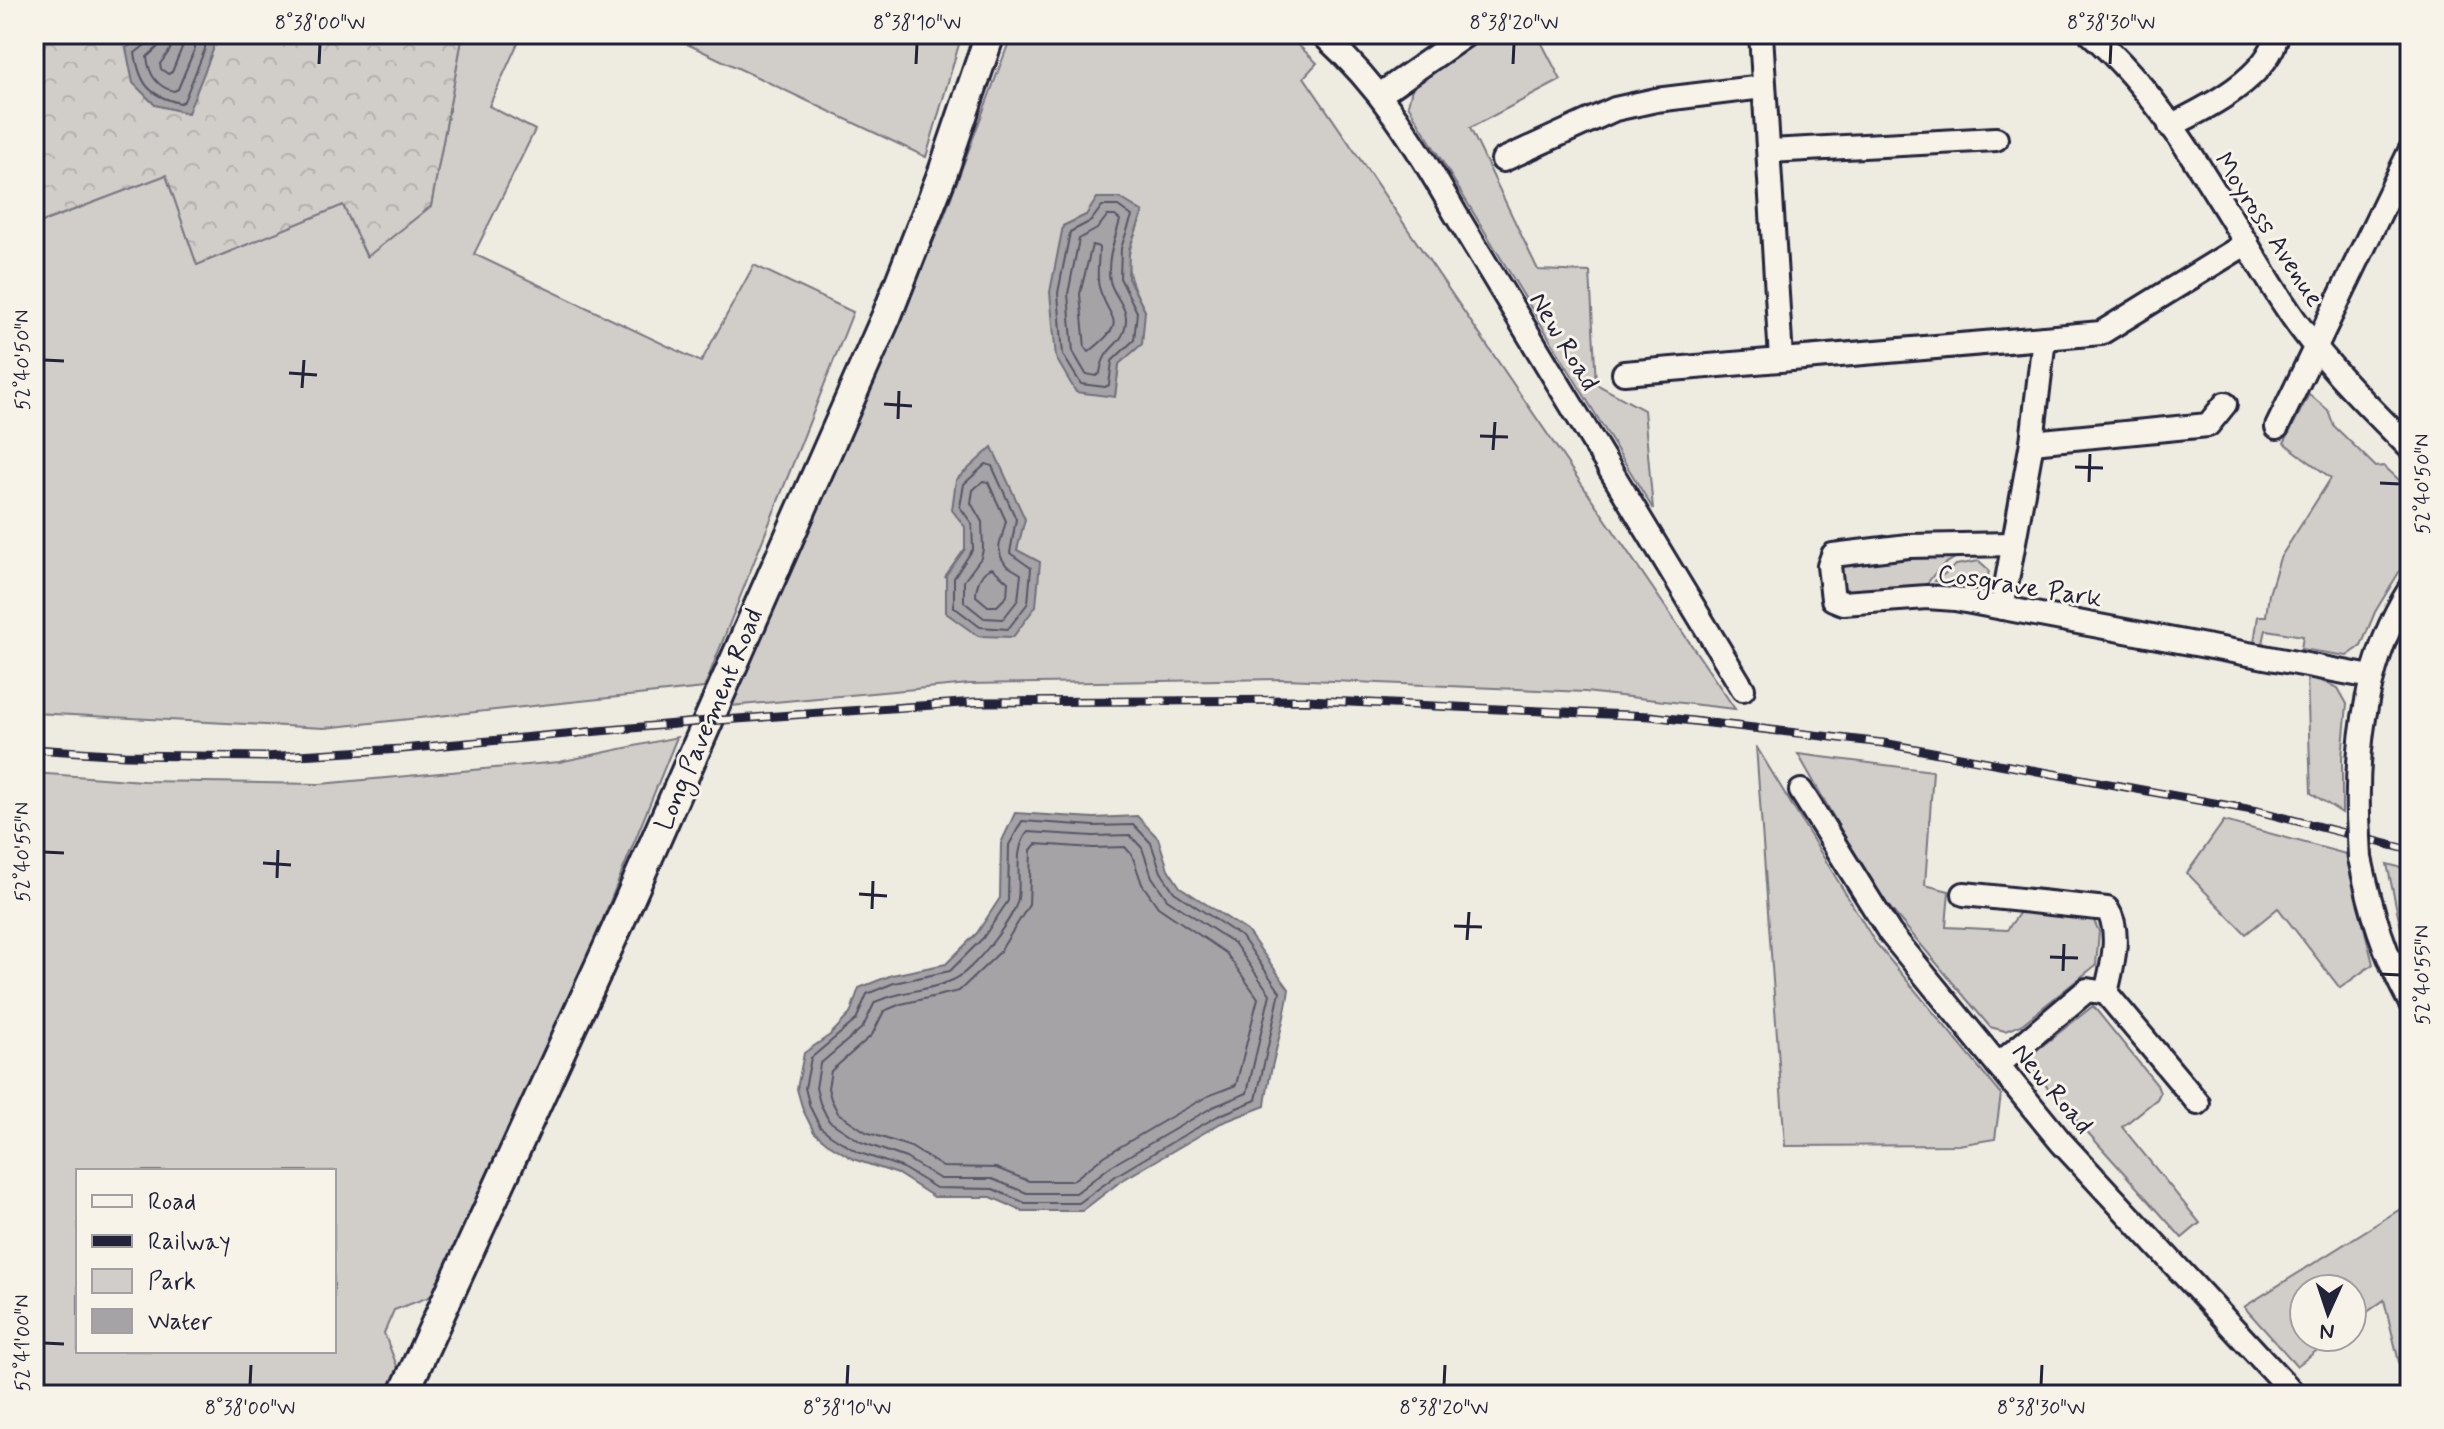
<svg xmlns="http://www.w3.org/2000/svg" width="2444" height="1429" viewBox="0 0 2444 1429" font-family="Mynerve,sans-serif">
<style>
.green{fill:#d1cdc9;stroke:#7a7882;stroke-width:2;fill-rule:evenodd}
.forest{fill:url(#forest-crowns);stroke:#7a7882;stroke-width:2}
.water{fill:#a6a3a6;stroke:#716f7b;stroke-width:2}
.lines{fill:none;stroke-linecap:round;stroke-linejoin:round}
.shore{stroke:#575666;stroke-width:2}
.minor-casing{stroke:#22223b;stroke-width:28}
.major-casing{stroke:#22223b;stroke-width:34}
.minor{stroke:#f7f3e8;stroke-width:22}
.major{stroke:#f7f3e8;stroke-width:28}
.rail-casing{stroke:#22223b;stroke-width:9}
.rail{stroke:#f7f3e8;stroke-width:6;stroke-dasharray:18;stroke-linecap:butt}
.minor-bridge-casing{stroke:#22223b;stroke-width:28;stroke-linecap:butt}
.minor-bridge{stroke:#f7f3e8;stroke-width:22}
.ticks{fill:none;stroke:#22223b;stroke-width:3}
.labels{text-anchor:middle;stroke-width:6;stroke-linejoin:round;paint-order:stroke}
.street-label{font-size:26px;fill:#22223b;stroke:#f7f3e8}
.neatline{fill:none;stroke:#22223b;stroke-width:3}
.ticks-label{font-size:20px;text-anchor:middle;fill:#22223b}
</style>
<defs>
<pattern id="forest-crowns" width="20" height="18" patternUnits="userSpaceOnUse" patternTransform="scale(2)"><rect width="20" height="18" fill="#d1cdc9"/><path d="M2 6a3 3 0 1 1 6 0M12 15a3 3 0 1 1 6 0" fill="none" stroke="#b3b0ae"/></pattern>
</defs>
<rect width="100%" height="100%" fill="#eeebe1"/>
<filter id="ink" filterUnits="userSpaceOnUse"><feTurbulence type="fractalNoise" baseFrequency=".0125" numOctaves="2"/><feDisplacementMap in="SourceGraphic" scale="16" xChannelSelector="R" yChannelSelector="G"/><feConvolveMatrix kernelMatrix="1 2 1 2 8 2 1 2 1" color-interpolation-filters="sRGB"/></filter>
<g filter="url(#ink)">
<g class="green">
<polygon points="463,34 522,34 489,106 535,130 474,254 701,362 754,265 853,312 704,688 324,728 34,713 34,225 166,175 197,265 343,205 366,256 431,206"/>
<polygon points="666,34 962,34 926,157"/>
<path d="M1012,34H1287L1317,63L1304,77L1735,709L1585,692L1286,679L969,684L730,706L941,224ZM1143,212C1125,260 1121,265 1145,311L1119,364L1115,396L1063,226L1086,215ZM971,467L1017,551L946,576L965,549V527L956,480Z"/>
<polygon points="1483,34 1537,34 1561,80 1470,128 1538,270 1590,272 1596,384 1644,410 1653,509 1408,105 1414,80"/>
<polygon points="2309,394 2328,410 2334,426 2376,467 2384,466 2410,490 2410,554 2375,612 2361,646 2347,656 2301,649 2303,636 2266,630 2263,643 2254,643 2258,616 2266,616 2269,594 2280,558 2331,478 2284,443"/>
<path d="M1965,553C1946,562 1935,569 1925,588L1846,592L1841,575L1843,562Z"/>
<polygon points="1979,561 1989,570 1986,589 1935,581 1956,565"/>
<polygon points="2307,675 2338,688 2347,704 2342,758 2342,813 2311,793"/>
<path d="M677,737L570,1000L437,1294L394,1310L384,1333L399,1371L387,1395H34V773L143,781L320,784L559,762ZM78,1171H334V1351H78Z"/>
<polygon points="1756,746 1875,942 2001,1094 1995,1139 1958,1145 1785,1146"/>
<polygon points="1798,754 1933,771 1925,885 1949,891 1946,927 2007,930 2020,912 2093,919 2099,931 2096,965 2021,1025 2005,1031 1990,1027 1875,890"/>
<polygon points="2224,821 2346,854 2373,964 2340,988 2278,908 2246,934 2187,873"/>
<polygon points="2387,864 2410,870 2410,964 2408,961"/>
<polygon points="2093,1006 2157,1085 2160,1093 2157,1099 2122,1127 2200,1223 2182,1238 2032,1070 2030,1060 2037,1050"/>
<polygon points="2410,1203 2410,1395 2407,1395 2384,1300 2352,1323 2352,1289 2304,1289 2304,1337 2334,1337 2297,1366 2244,1307"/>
</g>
<polygon class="forest" points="34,34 463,34 431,206 367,257 343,205 197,265 166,175 34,225"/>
<g class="water">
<polygon points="148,34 212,34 213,50 188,113 155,105 133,83 126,48"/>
<polygon points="1097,198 1120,198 1143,212 1129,249 1128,278 1145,311 1142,344 1119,364 1115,397 1076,392 1056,358 1050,292 1063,226 1086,215"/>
<polygon points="992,447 1025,519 1017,550 1040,562 1036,606 1013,637 978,636 946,613 946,575 965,549 965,527 952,510 956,480"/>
<path d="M1015,813L1094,818L1137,816L1158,838L1168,869L1180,887L1247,931L1289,989C1284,1029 1269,1066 1265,1106L1221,1123L1183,1145L1121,1181L1082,1211H1023L991,1197H934L898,1174L853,1159L827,1143L814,1132L803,1110L797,1089L804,1053L830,1035L850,1014L859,988L892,975L946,964L977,933L1000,898L1001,843Z"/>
</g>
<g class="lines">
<g class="shore">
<path d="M151,34L149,42L135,53C140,84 149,96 180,103L184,101L205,49V34"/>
<path d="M161,34L158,47L147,57C149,74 156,87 174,91L178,89L195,48V34"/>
<polyline points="173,34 170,50 160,64 161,69 168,74 172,72 183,45 183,34"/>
<polygon points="1102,206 1118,206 1132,216 1121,248 1120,278 1137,312 1134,340 1112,361 1109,385 1105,387 1081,384 1063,355 1058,293 1070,232 1091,221"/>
<path d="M1107,216H1115L1120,220C1115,240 1106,259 1110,281C1113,295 1127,306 1126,321C1124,348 1104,343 1100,373L1096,376L1086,374L1073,352L1068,294L1079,239L1097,229Z"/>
<path d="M1092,245L1099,247C1099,260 1096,275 1099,287C1110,324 1130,319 1089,352L1085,348L1080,294Z"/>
<polygon points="986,464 992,466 1016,519 1010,553 1031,568 1028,603 1008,629 980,627 954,607 954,578 973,549 972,524 960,507 964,484"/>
<polygon points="983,481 988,482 1006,521 999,547 1001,557 1006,565 1021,574 1018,600 1003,619 984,618 964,602 964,581 981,558 983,549 982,522 971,503 973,490"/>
<path d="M992,568L1008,582L1007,596L997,606H988L976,596C976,585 981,571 992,568Z"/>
<polygon points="1022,821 1094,826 1134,825 1151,843 1161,872 1174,892 1242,937 1280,992 1256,1100 1218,1116 1179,1138 1117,1175 1079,1203 1025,1203 993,1189 936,1188 901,1167 857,1152 832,1136 820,1127 810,1107 805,1088 811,1058 856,1020 867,994 894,983 950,971 983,938 1008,901 1009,845"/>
<path d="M1028,832L1093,836L1130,835L1142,848L1152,877L1167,899L1235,944L1270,994L1247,1093L1213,1107L1175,1129L1111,1166L1076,1193H1027L992,1179H940L906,1158L861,1142L829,1121L820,1103L816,1088L820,1064L863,1027L875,1002C900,991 929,991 953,980C971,973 1016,917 1018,898C1021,876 1013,850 1028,832Z"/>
<polygon points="1036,844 1093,848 1125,847 1132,855 1142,884 1158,907 1226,953 1258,998 1236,1085 1208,1096 1169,1118 1106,1155 1072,1181 1029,1181 996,1168 943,1167 911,1147 866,1132 838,1113 831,1099 828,1088 831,1071 872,1035 884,1011 901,1004 959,991 999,953 1029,905 1031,850"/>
</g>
<g class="minor-casing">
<g id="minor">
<path d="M1322,34C1381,88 1416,144 1455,213L1743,689"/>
<polyline points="1761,34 1781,359"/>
<path d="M2091,34C2172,105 2224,211 2282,301C2317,356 2364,402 2410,448"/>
<polyline points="1381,94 1467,34"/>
<path d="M2170,126C2207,108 2269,77 2277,34"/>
<polyline points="1769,151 1996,139"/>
<polyline points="1503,160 1615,109 1656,100 1763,87"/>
<polyline points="2044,338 2101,333 2247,243"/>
<polyline points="1624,373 2044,338 2032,442 2002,608"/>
<polyline points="2277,427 2410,151"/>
<polyline points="2032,442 2208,425 2225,404"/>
<polyline points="2013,544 1908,546 1833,555 1829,566 1833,599 1843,603 1927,597 1955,599 2371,677"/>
<polyline points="1801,791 1890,933 2061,1142 2295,1395"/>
<path d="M2358,816C2356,739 2368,655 2410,589"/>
<path d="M2360,858C2371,910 2384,954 2410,1002"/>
<path d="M1964,894L2107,909C2122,932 2112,967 2106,993"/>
<polyline points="1998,1065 2087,990 2106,993 2198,1103"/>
</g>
</g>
<g class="major-casing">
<polyline id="major" points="403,1395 616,930 887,315 943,172 990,34"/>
</g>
<use href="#minor" class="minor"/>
<use href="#major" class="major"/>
<g class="rail-casing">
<polyline id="rail" points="34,749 125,755 264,757 402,749 708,721 976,702 1307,700 1650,716 1883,743 2258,811 2410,850"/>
</g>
<use href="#rail" class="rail"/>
<g class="minor-bridge-casing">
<polyline id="minor-bridge" points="2358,816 2360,858"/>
</g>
<use href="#minor-bridge" class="minor-bridge"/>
</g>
</g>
<path class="ticks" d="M319,64L320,44M916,64L917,44M1513,64L1514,44M2110,64L2111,44M44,360L64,361M289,373L317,375M302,388L304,360M884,404L912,406M898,419L899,391M1480,436L1508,437M1493,450L1495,422M2075,467L2103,468M2089,482L2090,454M2380,483L2400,484M44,852L64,853M263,863L291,865M277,878L278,850M859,894L887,896M872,909L873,881M1454,926L1482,927M1467,940L1469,912M2050,957L2078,958M2063,971L2064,944M2380,974L2400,975M44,1343L64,1344M250,1385L251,1365M847,1385L848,1365M1444,1385L1445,1365M2041,1385L2042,1365"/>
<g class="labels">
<g class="street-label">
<text transform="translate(2270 229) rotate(57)" y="9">Moyross Avenue</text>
<text transform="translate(1565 341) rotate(59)" y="9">New Road</text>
<text transform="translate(2020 585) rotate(9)" y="9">Cosgrave Park</text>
<text transform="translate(708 719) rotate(-67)" y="9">Long Pavement Road</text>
<text transform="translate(2053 1088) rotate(50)" y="9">New Road</text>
</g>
</g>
<rect width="2444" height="1429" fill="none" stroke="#f7f3e8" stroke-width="88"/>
<rect x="76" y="1169" width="260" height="184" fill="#f7f3e8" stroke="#a29fa3" stroke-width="2"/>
<rect x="92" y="1195" width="40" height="12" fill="#f7f3e8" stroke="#a29fa3" stroke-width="2"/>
<text x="148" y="1209" font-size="24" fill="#22223b">Road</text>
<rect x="92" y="1235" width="40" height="12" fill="#22223b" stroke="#a29fa3" stroke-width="2"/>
<text x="148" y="1249" font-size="24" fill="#22223b">Railway</text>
<rect x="92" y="1269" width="40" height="24" fill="#d1cdc9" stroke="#a29fa3" stroke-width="2"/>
<text x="148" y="1289" font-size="24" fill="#22223b">Park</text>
<rect x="92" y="1309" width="40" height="24" fill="#a6a3a6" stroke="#a29fa3" stroke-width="2"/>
<text x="148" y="1329" font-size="24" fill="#22223b">Water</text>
<g transform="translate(2328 1313) rotate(183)"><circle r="38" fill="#f7f3e8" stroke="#a29fa3" stroke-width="2"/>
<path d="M0-6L14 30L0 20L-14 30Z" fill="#22223b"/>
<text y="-12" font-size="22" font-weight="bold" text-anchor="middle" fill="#22223b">N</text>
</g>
<rect x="44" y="44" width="2356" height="1341" class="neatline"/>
<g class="ticks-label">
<text x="320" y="29">8°38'00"W</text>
<text x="917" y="29">8°38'10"W</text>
<text x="1514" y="29">8°38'20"W</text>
<text x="2111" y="29">8°38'30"W</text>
<text transform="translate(22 360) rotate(-90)" y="7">52°40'50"N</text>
<text transform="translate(2422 484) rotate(-90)" y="7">52°40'50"N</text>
<text transform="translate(22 852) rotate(-90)" y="7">52°40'55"N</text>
<text transform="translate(2422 975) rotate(-90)" y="7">52°40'55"N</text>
<text transform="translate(22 1343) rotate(-90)" y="7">52°41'00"N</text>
<text x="250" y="1414">8°38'00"W</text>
<text x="847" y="1414">8°38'10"W</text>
<text x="1444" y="1414">8°38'20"W</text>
<text x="2041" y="1414">8°38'30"W</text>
</g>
</svg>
